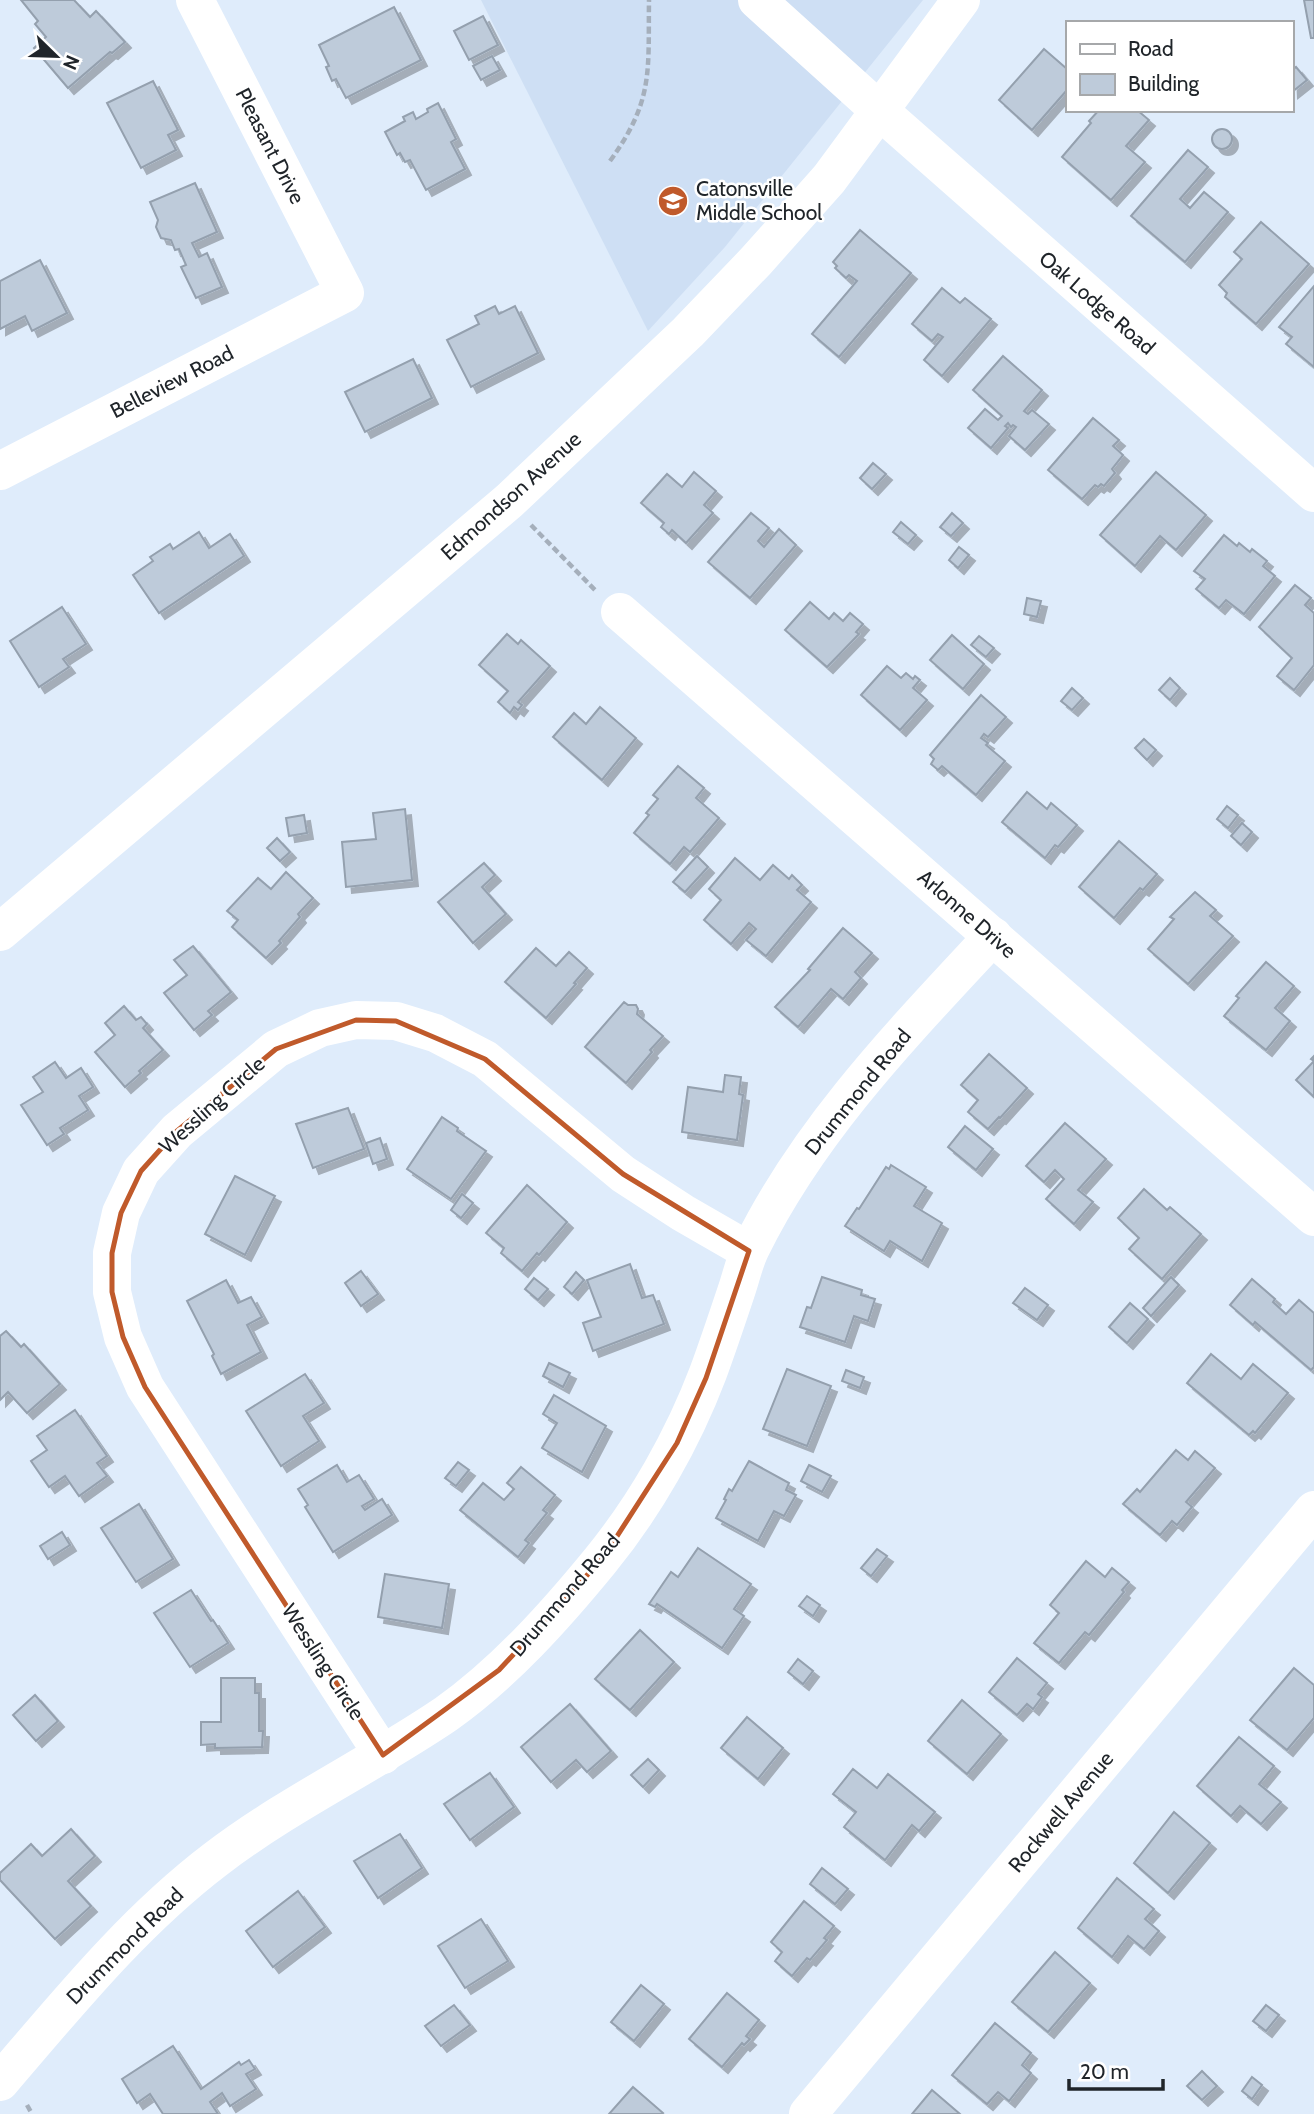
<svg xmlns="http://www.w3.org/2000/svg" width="1314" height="2114" viewBox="0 0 1314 2114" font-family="Cabin,sans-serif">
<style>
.built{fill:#cedff4}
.building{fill:#becbda;stroke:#94a0ae;stroke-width:2;filter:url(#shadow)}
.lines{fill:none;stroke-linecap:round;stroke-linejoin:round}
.path{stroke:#a5afbb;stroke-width:4.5;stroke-dasharray:7 3.5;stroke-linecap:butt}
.minor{stroke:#fff;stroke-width:38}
.marked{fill:none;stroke:#c05a2b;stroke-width:5;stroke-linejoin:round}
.labels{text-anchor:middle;stroke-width:5;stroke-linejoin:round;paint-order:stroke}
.street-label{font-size:21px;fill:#20252a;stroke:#fff}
.poi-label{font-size:21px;fill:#20252a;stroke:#fff;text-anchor:start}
</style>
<defs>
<filter id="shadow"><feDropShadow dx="6" dy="6" stdDeviation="0" flood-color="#0004"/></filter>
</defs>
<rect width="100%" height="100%" fill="#dfecfb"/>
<polygon class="built" points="481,0 923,0 725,247 648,331"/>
<g class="building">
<polygon points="21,0 74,0 90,17 96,11 125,42 112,53 110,52 68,88 34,48 46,37 35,24 38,21"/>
<polygon points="1304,0 1314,0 1314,38 1311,38"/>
<polygon points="394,7 421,60 346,98 336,79 332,81 326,67 329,66 319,45"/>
<polygon points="483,16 498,45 469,60 454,31"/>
<polygon points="1044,49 1067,69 1067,90 1032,130 999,100"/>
<polygon points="492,56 500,70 481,80 473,66"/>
<polygon points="1296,67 1307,80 1292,92 1291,71"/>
<polygon points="153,81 178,130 168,135 176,150 141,168 107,103"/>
<polygon points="438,103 456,139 451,142 465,169 426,190 410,160 405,162 400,153 397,155 385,132 405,121 403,117 413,112 416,119 428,112 427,109"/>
<polygon points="1099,110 1137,110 1149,120 1126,146 1145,162 1111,200 1062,157 1091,123 1089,121"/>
<circle cx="1222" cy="139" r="10"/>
<polygon points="1188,150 1208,167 1180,199 1190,208 1204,192 1228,212 1185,262 1131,216"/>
<polygon points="195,183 217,232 192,243 199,257 207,253 222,287 196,298 181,267 186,265 179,249 175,250 171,240 161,238 156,227 158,220 150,202"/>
<polygon points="1261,222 1309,264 1256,324 1225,297 1227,293 1219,285 1242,259 1234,252"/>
<polygon points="860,230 911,273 839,357 812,334 857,281 849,275 846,278 835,268 837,266 833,262"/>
<polygon points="40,260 67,313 32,331 25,316 0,329 0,281"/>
<polygon points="1314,286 1314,367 1286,344 1292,337 1279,327"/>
<polygon points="942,288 960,303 965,298 991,319 942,376 924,360 943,337 938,334 932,341 912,324"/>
<polygon points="495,306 499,314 515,306 538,353 471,387 447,340 479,324 475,316"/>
<polygon points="1003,356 1042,390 1024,411 1028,414 1032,410 1049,424 1025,450 1009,436 1016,427 1013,425 1011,427 1008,423 1005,426 1008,428 991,448 968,428 985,409 998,420 1002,416 973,390"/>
<polygon points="413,359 432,398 365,432 345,392"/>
<polygon points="1093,418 1119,440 1113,446 1123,455 1112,469 1115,473 1104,486 1101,484 1098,487 1095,485 1082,499 1048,470"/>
<polygon points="873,463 886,474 872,489 860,478"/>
<polygon points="694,472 716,491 704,505 713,513 686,543 672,530 669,534 661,527 664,523 641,503 667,474 682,487"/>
<polygon points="1156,472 1206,515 1176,550 1160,536 1135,566 1100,535"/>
<polygon points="751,513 769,528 758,541 764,547 779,529 796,545 750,598 708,562"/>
<polygon points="952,513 963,523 951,536 940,527"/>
<polygon points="901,522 916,535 908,544 893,532"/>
<polygon points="199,532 209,548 230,534 244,556 159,613 133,575 153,561 150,557 170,544 173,549"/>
<polygon points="1224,535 1237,546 1239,543 1250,552 1252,549 1267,561 1263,566 1275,576 1244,614 1226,600 1219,608 1196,589 1205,579 1194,571"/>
<polygon points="959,547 969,555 958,568 949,560"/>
<polygon points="1295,585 1311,598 1305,605 1314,613 1314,665 1294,690 1277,676 1292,658 1259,627"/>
<polygon points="1027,598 1041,601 1037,617 1024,614"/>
<polygon points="810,602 829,619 834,613 843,621 850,613 863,624 856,632 859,634 827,667 785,630"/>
<polygon points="62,607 86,644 63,659 69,667 39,687 10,641"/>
<polygon points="507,634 518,644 521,640 550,666 518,702 522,705 518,710 514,707 510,713 498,702 508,691 479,665"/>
<polygon points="952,635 984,664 963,689 930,660"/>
<polygon points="979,636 994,648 986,657 971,645"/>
<polygon points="887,666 901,678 906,673 913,679 915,676 920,680 913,688 927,700 900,730 861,695"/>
<polygon points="1170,678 1180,688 1170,700 1159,690"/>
<polygon points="1072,688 1083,698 1072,710 1061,701"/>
<polygon points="981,695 1006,717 988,737 984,734 981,738 988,743 986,745 1005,761 976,795 942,766 938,770 931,764 934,759 930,755"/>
<polygon points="600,707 636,738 602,780 553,737 574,713 586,724"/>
<polygon points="1144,739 1156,750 1147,760 1135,748"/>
<polygon points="678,766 704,788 696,798 719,818 690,852 684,847 670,864 634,833 649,815 646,813 658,799 653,795"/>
<polygon points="1027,792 1047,809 1051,803 1077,825 1058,847 1055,845 1045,858 1002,822"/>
<polygon points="1227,806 1238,815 1228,828 1217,819"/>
<polygon points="405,809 412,880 346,887 342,842 376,839 373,813"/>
<polygon points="304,815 307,833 289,836 286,818"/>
<polygon points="1242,823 1252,832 1241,845 1231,836"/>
<polygon points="277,838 290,852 280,861 267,848"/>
<polygon points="1119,841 1157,874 1143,890 1140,888 1114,918 1079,887"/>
<polygon points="697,856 708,867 685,892 673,882"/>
<polygon points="735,858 760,880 773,865 789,879 792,875 802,885 797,890 811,902 766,956 746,940 756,929 749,923 731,944 704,920 721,900 709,889"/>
<polygon points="484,863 495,875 482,887 506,914 473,943 438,902"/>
<polygon points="286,872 313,898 298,914 300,917 279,941 281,943 266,958 232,927 238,920 227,911 258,878 271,889"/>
<polygon points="1195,892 1216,910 1210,916 1233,936 1188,984 1148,949 1174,919 1170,917"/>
<polygon points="843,928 872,953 855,972 861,978 843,999 831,989 798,1027 775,1007 810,970 808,969"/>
<polygon points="193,946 231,992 208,1011 212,1015 194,1030 164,993 187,975 174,960"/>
<polygon points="536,948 556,966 569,952 587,968 574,983 576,984 546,1018 505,982"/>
<polygon points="1266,962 1294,986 1275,1008 1290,1021 1266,1050 1224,1016 1239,998 1236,996"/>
<polygon points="624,1002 628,1005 636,1005 638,1009 637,1014 663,1036 650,1050 652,1052 626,1083 585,1047"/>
<polygon points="124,1006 136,1020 141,1017 147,1024 143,1028 163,1050 139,1071 141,1073 125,1087 95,1052 115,1035 105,1023"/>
<polygon points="989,1054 1027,1088 1000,1118 999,1117 988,1129 968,1112 978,1100 961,1085"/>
<polygon points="1314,1056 1314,1097 1296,1080 1314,1061 1311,1059"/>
<polygon points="55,1062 66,1078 81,1068 93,1087 79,1096 88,1110 60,1128 64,1134 47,1145 21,1105 43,1092 33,1077"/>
<polygon points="725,1075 741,1077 739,1094 743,1095 737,1140 682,1132 688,1087 723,1092"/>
<polygon points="348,1108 364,1149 313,1168 296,1124"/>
<polygon points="442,1117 458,1128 457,1131 486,1151 451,1199 407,1169"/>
<polygon points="1065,1123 1106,1159 1078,1190 1093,1202 1074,1224 1046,1199 1064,1179 1055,1170 1044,1182 1026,1166"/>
<polygon points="965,1126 993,1149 976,1170 948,1147"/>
<polygon points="380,1138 387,1159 373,1164 366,1143"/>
<polygon points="891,1165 926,1187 914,1206 942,1223 922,1261 890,1241 884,1251 845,1226 857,1208 859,1209 886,1167 889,1169"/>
<polygon points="235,1176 275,1196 245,1255 205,1234"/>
<polygon points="527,1185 567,1222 539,1255 537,1253 522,1271 501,1253 504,1248 486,1233"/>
<polygon points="1144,1189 1167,1210 1170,1207 1201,1234 1162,1279 1129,1249 1139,1238 1118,1218"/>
<polygon points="462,1194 473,1203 461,1218 451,1210"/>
<polygon points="630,1264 642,1298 653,1295 664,1324 593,1351 583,1323 601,1317 587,1280"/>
<polygon points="361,1271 378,1294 361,1306 345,1283"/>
<polygon points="576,1272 584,1280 572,1294 564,1287"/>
<polygon points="822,1277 862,1290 861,1295 875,1299 868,1321 854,1316 845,1342 800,1327 807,1307 811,1308"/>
<polygon points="1171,1277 1179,1285 1151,1316 1143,1308"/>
<polygon points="534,1278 548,1289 538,1300 525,1289"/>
<polygon points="1252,1279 1275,1299 1273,1302 1286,1314 1299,1300 1314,1313 1314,1367 1311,1370 1255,1322 1253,1325 1230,1305"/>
<polygon points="226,1280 238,1303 251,1297 262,1317 247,1325 261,1352 221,1374 212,1356 214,1354 187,1301"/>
<polygon points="1025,1288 1048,1305 1037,1320 1013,1303"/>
<polygon points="1130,1303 1148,1319 1127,1343 1109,1327"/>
<polygon points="6,1331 21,1347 24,1344 60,1384 27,1413 8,1392 0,1400 0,1336"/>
<polygon points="1211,1354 1241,1379 1253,1364 1288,1393 1255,1433 1253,1431 1249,1435 1187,1383"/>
<polygon points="549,1363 570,1373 563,1387 543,1376"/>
<polygon points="787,1369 831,1386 807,1446 763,1429"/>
<polygon points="846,1370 864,1377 860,1388 842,1381"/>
<polygon points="305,1374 324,1403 303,1416 319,1441 281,1466 246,1411"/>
<polygon points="554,1395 606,1426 582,1472 542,1448 557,1423 543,1414"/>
<polygon points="75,1410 107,1456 97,1463 107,1476 79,1496 65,1476 49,1487 31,1461 47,1450 37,1436"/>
<polygon points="1176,1450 1188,1460 1195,1451 1215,1468 1186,1502 1192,1507 1177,1525 1172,1521 1160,1535 1123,1504 1137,1489 1140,1492"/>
<polygon points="749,1461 789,1483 786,1490 796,1495 784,1516 774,1511 758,1541 716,1518 726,1500 724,1499 729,1489 732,1491"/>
<polygon points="458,1462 469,1470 456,1486 445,1478"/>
<polygon points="337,1465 347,1482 359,1475 374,1499 362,1506 365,1510 382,1499 392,1515 333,1552 305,1507 308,1505 298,1489"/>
<polygon points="809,1465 831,1476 822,1492 801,1481"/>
<polygon points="521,1467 555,1495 543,1510 547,1513 525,1540 529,1543 518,1557 460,1510 483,1483 504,1500 514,1489 507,1483"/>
<polygon points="139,1504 173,1559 136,1582 101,1528"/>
<polygon points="62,1532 70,1545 48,1559 40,1546"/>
<polygon points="698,1548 751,1584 734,1609 744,1616 722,1648 657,1604 655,1607 649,1604 671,1572 678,1577"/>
<polygon points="877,1549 887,1556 871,1576 861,1568"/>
<polygon points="1086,1561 1105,1577 1112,1568 1129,1582 1122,1590 1124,1592 1089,1635 1085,1632 1059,1663 1034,1643 1059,1613 1050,1605"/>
<polygon points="385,1574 449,1584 442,1628 378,1617"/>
<polygon points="191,1590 211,1621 213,1620 228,1643 190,1667 154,1613"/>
<polygon points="807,1596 820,1605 813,1616 799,1606"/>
<polygon points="640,1630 674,1662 630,1710 595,1679"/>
<polygon points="1017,1658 1047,1683 1038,1694 1042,1697 1033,1709 1027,1704 1017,1715 989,1692"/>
<polygon points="798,1659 813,1671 803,1684 788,1672"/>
<polygon points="1294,1668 1314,1685 1314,1718 1287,1750 1250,1720"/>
<polygon points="221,1678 255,1678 255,1693 259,1693 259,1731 263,1731 262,1747 215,1748 215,1744 201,1745 201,1722 221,1722"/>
<polygon points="35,1695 58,1721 36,1741 13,1715"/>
<polygon points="962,1700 1001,1734 967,1774 928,1741"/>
<polygon points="570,1704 611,1751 587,1772 576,1760 551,1782 521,1747"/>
<polygon points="747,1717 783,1748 758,1779 721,1748"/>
<polygon points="1239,1737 1274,1766 1259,1784 1281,1802 1261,1824 1240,1806 1231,1816 1197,1786"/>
<polygon points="648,1759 659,1770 643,1787 631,1775"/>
<polygon points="853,1769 877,1788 888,1774 935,1812 919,1831 912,1825 885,1860 844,1827 856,1812 833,1794"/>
<polygon points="490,1773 514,1807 470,1840 444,1804"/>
<polygon points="1174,1812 1210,1843 1168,1893 1134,1863"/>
<polygon points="71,1829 95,1856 68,1881 91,1906 55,1939 0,1880 0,1873 31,1844 42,1856"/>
<polygon points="400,1834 422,1868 378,1898 354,1861"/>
<polygon points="822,1868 848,1889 835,1904 810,1884"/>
<polygon points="1117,1878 1154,1909 1145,1919 1159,1931 1144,1949 1128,1936 1112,1957 1078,1928"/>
<polygon points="298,1891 325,1927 273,1967 246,1931"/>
<polygon points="804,1901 834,1926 824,1938 827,1940 810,1960 807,1958 792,1976 775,1961 782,1952 771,1942"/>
<polygon points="481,1919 508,1961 465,1988 438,1946"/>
<polygon points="1055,1952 1090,1983 1048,2032 1012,2002"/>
<polygon points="641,1985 664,2004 634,2041 611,2022"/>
<polygon points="727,1993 759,2020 746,2036 750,2039 744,2045 742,2043 722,2067 689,2039"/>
<polygon points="454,2005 470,2025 441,2046 425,2026"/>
<polygon points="1266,2005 1279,2015 1266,2031 1253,2021"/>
<polygon points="995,2023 1031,2053 1022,2065 1031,2073 1009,2101 998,2092 987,2104 952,2075"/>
<polygon points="173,2046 201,2089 239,2062 241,2065 249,2060 255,2069 246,2074 256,2089 230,2106 222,2093 210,2102 218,2114 163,2114 150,2094 137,2103 122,2079"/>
<polygon points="1202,2071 1217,2086 1202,2100 1187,2086"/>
<polygon points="1252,2077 1262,2085 1252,2099 1242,2091"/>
<polygon points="633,2087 663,2113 662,2114 609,2114"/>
<polygon points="932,2090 960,2114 912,2114"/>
</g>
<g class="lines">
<g class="path">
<path d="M610,161C654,100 648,72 649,0"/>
<polyline points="531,525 596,591"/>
<polyline points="27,2105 32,2114"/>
</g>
<g class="minor">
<polyline points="757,0 881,112 1314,493"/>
<polyline points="0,471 345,293 195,0"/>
<polyline points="620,612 1314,1217"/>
<polyline points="0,932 509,501 688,332 756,261 829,179 961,0"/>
<polyline points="383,1755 145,1387 123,1337 112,1292 112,1253 121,1213 141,1171 177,1131 276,1049 320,1028 356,1020 396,1021 435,1033 485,1059 623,1174 683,1213 749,1251"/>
<path d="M0,2082C67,2004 133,1922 216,1859C288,1804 371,1765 446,1714C504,1673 555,1616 600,1561C645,1506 683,1439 708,1373C718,1346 727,1319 736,1292C741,1278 744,1262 751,1248C810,1128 903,1033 993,936"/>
<polyline points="808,2114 1314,1510"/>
</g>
</g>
<path class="marked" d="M356,1020L396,1021L485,1059L623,1174L749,1251L706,1378L677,1443L603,1558L499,1670L383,1755L145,1387L123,1337L112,1292V1253L121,1213L141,1171L177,1131L276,1049Z"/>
<defs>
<g id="school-disc" transform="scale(1.575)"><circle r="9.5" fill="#c05a2b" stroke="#fff"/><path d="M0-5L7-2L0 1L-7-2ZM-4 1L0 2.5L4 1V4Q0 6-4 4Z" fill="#fff"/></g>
</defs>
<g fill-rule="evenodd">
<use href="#school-disc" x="673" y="201"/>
</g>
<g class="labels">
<g class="street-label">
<text transform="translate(270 146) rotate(63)" y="7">Pleasant Drive</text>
<text transform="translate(1097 303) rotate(41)" y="7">Oak Lodge Road</text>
<text transform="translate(172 382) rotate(-27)" y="7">Belleview Road</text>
<text transform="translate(511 496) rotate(-42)" y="7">Edmondson Avenue</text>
<text transform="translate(967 914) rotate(41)" y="7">Arlonne Drive</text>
<text transform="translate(858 1092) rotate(-51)" y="7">Drummond Road</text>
<text transform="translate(212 1105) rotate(-42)" y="7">Wessling Circle</text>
<text transform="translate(565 1595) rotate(-49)" y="7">Drummond Road</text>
<text transform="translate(323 1662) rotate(57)" y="7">Wessling Circle</text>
<text transform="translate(1061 1812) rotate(-50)" y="7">Rockwell Avenue</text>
<text transform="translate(125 1946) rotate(-45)" y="7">Drummond Road</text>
</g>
<g class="poi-label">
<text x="696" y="196">Catonsville<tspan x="696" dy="24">Middle School</tspan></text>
</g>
</g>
<rect x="1066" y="21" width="228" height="91" fill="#ffffff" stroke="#a6a8aa" stroke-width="2"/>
<rect x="1080" y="44" width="35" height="10" fill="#ffffff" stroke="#a6a8aa" stroke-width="2"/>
<text x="1128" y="56" font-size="21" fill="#20252a">Road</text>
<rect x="1080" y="74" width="35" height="21" fill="#becbda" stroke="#a6a8aa" stroke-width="2"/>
<text x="1128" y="91" font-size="21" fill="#20252a">Building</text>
<g transform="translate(56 56) rotate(113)" stroke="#ffffff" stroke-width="5" paint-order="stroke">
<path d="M0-5L12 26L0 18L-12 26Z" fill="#20252a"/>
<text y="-10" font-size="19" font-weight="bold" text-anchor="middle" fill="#20252a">N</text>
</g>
<path d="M1069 2079v10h94v-10" fill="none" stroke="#20252a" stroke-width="3.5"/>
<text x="1080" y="2079" font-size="21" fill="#20252a" stroke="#ffffff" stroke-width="5" paint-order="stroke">20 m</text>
</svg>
